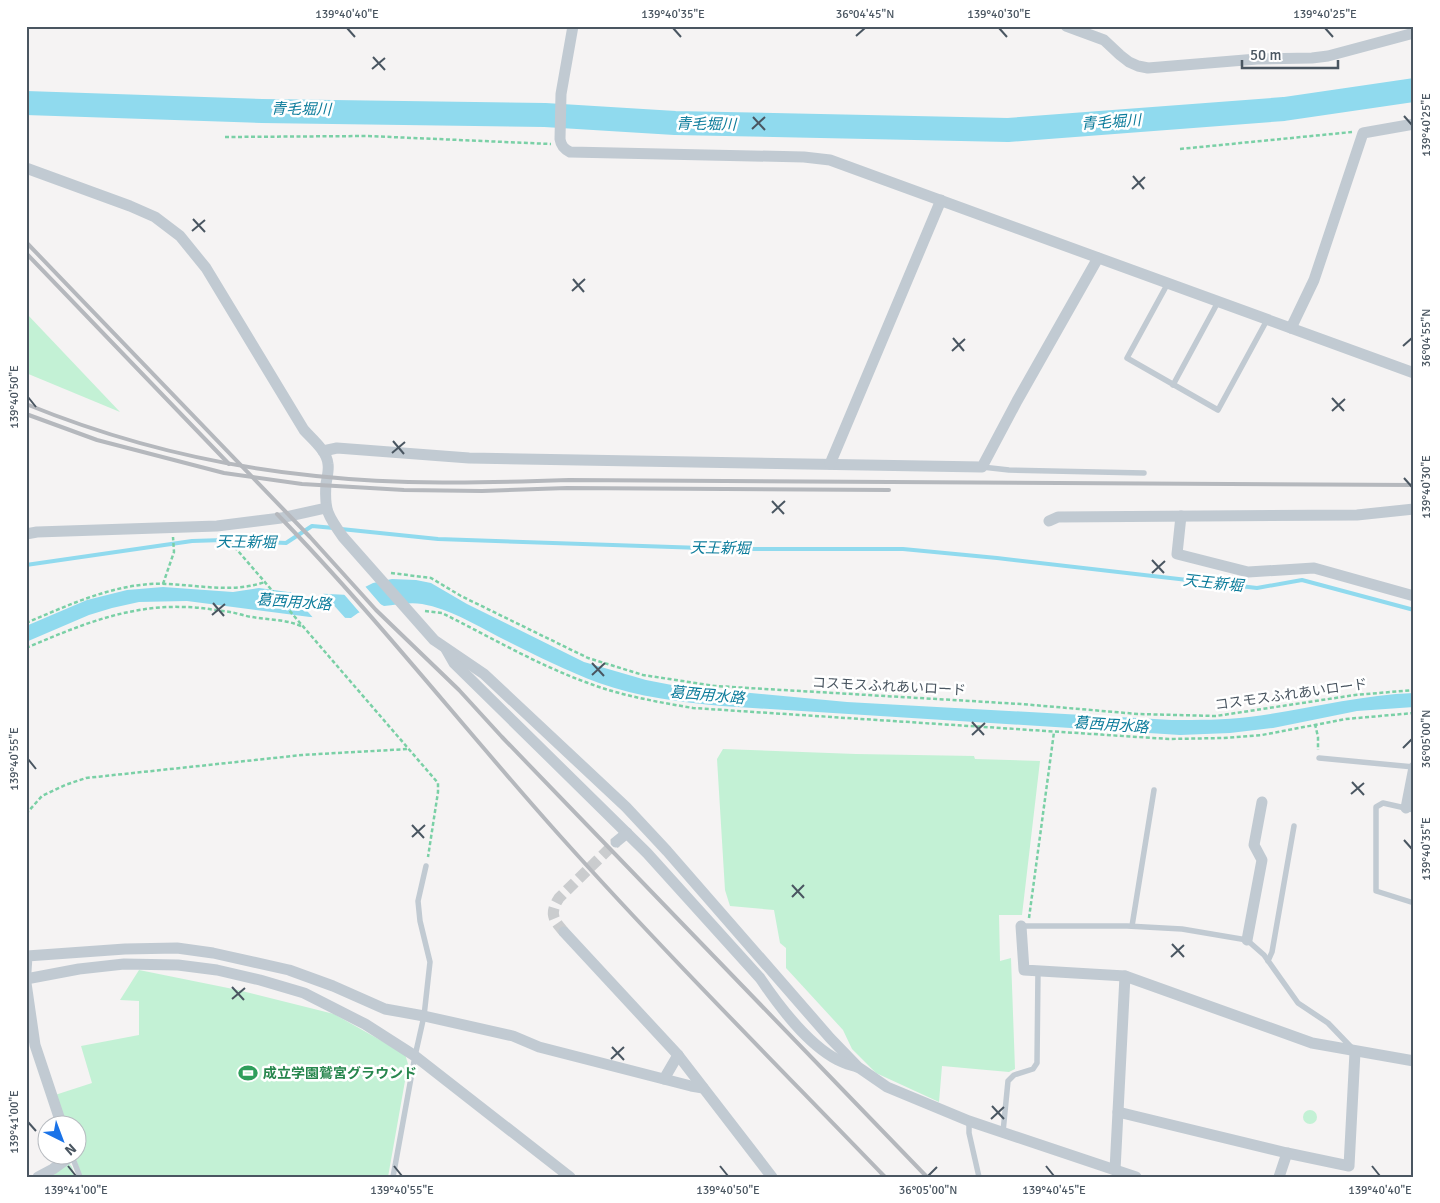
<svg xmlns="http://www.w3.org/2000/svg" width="1440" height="1203" viewBox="0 0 1440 1203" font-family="Signika,'Noto Sans JP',sans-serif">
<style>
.green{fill:#c3f1d5}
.water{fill:#90daee}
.pier{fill:#f5f3f3}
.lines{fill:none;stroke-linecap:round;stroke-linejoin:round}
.stream{stroke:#90daee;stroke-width:4}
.river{stroke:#90daee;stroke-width:24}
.minor-tunnel{stroke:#caccce;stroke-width:11;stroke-dasharray:11 5.5;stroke-linecap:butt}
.path{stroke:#7ad0a6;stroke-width:2.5;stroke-dasharray:4 2.5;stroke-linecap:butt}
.service{stroke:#c1cad2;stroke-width:5.5}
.minor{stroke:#c1cad2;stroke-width:11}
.rail{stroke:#b5b8bd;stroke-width:4}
.ticks{fill:none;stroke:#4a5661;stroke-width:2}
.labels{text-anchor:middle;stroke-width:5;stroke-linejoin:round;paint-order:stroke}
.street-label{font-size:14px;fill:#4a5661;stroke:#fff}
.leisure-label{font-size:14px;font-weight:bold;fill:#27864d;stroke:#fff;text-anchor:start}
.water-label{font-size:15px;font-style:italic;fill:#0c7c9b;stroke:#fff}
.neatline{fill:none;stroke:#4a5661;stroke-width:2}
.ticks-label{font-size:12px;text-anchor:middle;fill:#4a5661}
</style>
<rect width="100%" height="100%" fill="#f5f3f3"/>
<g class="green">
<polygon points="26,313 120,412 26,373"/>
<polygon points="723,749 856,754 974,756 975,759 1040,761 1022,915 999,915 1000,961 1011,958 1015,1069 1009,1072 942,1066 939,1102 876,1073 852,1049 843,1030 786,968 786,948 780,943 774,910 730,906 725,890 717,759"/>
<polygon points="139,970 238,990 334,1014 405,1054 408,1064 388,1177 82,1177 75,1156 78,1156 78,1126 65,1125 55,1095 92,1083 81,1046 139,1035 139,1001 120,1000"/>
<circle cx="1310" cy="1117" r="7"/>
<polygon points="69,1163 72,1167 75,1177 49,1177"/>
</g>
<path class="water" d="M392,579L416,580L431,583L467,604L584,662L646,680L677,686L847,702L1172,720C1198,720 1224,720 1249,717C1305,710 1358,695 1414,693V707L1357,711L1273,728L1230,733L1180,735L722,706C681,702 638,697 599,683C564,670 531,653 499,637C474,624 450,609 422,604C409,602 396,605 384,606L380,604L358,613L351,618L310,617L187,601L139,602L112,608L89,615L26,642V626L87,600L127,590L163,587L233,592L259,588L288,592L349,595L373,583Z"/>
<g class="pier">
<polygon points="364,585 383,607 361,614 342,592 349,592"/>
<polygon points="289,590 322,592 347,620 315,620"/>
</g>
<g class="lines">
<g class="stream">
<polyline points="341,529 438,539 732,549 903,549 997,558 1257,588 1302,580 1414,610"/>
<polyline points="26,565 192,541 223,540 286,543 312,526 334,528"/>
</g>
<polyline class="river" points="26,103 262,111 545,115 675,123 1008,130 1284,109 1414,90"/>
<path class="minor-tunnel" d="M564,932C553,919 549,914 559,898L616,842"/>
<g class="path">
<polyline points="225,137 368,136 551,144"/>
<polyline points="1180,149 1352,132"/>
<polyline points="226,537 438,783 438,792 428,857"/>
<polyline points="391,573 431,578 461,596 588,658 643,675 715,686 1021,704 1138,714 1216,716 1355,695 1414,690"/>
<polyline points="163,584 174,552 173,537"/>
<path d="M425,611L442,613C490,637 538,665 588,683C622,696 658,702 693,708L1169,739L1223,738L1262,735L1346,719L1414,713"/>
<path d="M26,623C66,606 107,587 150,584C189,582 227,595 265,582"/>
<path d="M26,648C78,626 127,605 184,607C199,607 215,610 230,612C237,613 244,616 252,617C268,620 285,619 301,626"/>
<polyline points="1315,724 1318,737 1318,750"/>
<polyline points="26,814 42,796 65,785 86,778 302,755 408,749"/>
<polyline points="1029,918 1054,732"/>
</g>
<g class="service">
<polyline points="1168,283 1127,358 1218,410 1267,320"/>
<polyline points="1173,385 1218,302"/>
<polyline points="982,467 1009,470 1144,473"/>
<polyline points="1319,758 1414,767"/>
<polyline points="1414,810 1383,803 1376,807 1376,891 1414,903"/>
<polyline points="1021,926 1127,926 1182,929 1247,940 1264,955 1298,1003 1328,1023 1352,1048"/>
<polyline points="1132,926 1154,790"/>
<polyline points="1268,961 1272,952 1294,826"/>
<polyline points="969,1121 969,1133 979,1177"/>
<polyline points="1003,1132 1008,1081 1014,1075 1033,1069 1037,1063 1038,971"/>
<polyline points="72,1156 80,1177"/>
<polyline points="393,1177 415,1056 424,1016 430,962 420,921 418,901 426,866"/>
</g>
<g class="minor">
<path d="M573,26L561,94L560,139C561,146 564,149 570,152L804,157L830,160L1414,373"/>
<polyline points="1066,26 1104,40 1120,55 1129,62 1138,66 1148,68 1257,59 1312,58 1328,56 1414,33"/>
<path d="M26,168L130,206L155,217L180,236L206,268L304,430C312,439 327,451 328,464C329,470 327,478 326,484C324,510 328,516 343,537L434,640L484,674L626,807L667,851L830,1038L858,1067L887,1087L969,1121L1136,1177"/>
<polyline points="1291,328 1314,280 1363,133 1414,124"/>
<polyline points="323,451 337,448 469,458 982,467 1017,401 1098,258"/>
<polyline points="830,464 941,200"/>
<polyline points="1181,516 1177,554 1248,572 1314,568 1414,596"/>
<polyline points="1049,521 1058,517 1357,515 1414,509"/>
<polyline points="26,534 37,532 217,526 281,518 326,508"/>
<path d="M446,649L454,663L647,853L760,978C779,1006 807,1044 838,1060C843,1063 851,1065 857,1067"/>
<polyline points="1406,808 1414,767"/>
<polyline points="616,842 627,833"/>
<polyline points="1021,926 1024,970 1125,976 1312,1043 1414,1061"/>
<polyline points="564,932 678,1055 772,1177"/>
<polyline points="1247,940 1262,860 1254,845 1262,802"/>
<polyline points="26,972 27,956 125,949 177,948 213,953 289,970 333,986 385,1009 424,1016 513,1036 539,1047 691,1086 703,1088"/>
<polyline points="26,979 79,969 124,964 178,965 217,970 260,980 304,993 365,1024 415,1056 570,1177"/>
<polyline points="26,983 35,1045 62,1126"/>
<polyline points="664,1079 678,1055"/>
<polyline points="1118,1112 1287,1153 1349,1166 1355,1052"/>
<polyline points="1115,1170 1125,976"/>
<polyline points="38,1177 53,1169 71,1156"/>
<polyline points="1279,1177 1287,1153"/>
</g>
<g class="rail">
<polyline points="26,242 310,537 376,610 459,690 502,737 927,1177"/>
<polyline points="26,253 229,464"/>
<path d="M26,404C119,442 216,466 316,476C400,485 485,483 569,480L1414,485"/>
<polyline points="26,414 97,440 224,473 302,484 404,490 482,491 567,488 889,490"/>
<path d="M277,514C377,617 465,730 561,837C665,953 776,1064 885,1177"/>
</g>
</g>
<path class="ticks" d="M347,28L355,37M673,28L681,37M999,28L1007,37M1325,28L1333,37M856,36L865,28M373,57L385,70M372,69L385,58M1404,116L1412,125M753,117L765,130M752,129L765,117M1133,176L1144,189M1132,189L1145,177M193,219L205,232M192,231L205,220M573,279L584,292M572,291L585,279M953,338L964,351M1403,346L1412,338M952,351L965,339M28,397L36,407M1332,398L1344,411M1332,411L1345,399M393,441L404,454M392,453L405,442M1404,478L1412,487M772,501L784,514M772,513L785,501M1152,560L1164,573M1152,573L1165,561M213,603L224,616M212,615L225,604M592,663L604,676M592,675L605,663M972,722L984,735M972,735L985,723M1403,748L1412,739M28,759L36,769M1352,782L1364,795M1351,794L1364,783M412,825L424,838M412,837L425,825M1404,840L1412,849M792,885L804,898M792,897L804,885M1172,944L1184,957M1171,957L1184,945M232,987L244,1000M232,999L245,988M612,1047L624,1060M611,1059L624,1047M992,1106L1004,1119M991,1119L1004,1107M28,1122L36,1131M68,1166L76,1176M394,1166L402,1176M720,1166L728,1176M1046,1166L1054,1176M1372,1166L1380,1176M928,1176L937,1167"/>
<defs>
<g id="stadium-bare" transform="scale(1.5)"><path d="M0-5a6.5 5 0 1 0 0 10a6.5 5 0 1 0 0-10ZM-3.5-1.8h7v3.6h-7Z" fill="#2e9e5b" stroke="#fff" stroke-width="2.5" paint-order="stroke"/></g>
</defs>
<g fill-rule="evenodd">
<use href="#stadium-bare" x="248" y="1073"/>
</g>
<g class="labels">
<g class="street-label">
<text transform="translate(889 686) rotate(3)" y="5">コスモスふれあいロード</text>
<text transform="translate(1291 694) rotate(-8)" y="5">コスモスふれあいロード</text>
</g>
<g class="leisure-label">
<text x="263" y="1078">成立学園鷲宮グラウンド</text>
</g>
<g class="water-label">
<text transform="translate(301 109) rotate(1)" y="5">青毛堀川</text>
<text transform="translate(1111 122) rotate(-4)" y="5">青毛堀川</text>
<text transform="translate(706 124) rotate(1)" y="5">青毛堀川</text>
<text transform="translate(246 542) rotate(1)" y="5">天王新堀</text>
<text transform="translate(720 548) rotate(1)" y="5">天王新堀</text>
<text transform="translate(1213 583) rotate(6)" y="5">天王新堀</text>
<text transform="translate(294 602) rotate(4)" y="5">葛西用水路</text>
<text transform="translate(707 695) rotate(5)" y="5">葛西用水路</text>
<text transform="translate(1111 725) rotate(4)" y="5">葛西用水路</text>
</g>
</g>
<rect width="1440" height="1203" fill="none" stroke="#ffffff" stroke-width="55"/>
<g transform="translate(62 1140) rotate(138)"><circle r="24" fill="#ffffff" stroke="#b7bbc0"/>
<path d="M0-4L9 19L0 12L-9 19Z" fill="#1a73e8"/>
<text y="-8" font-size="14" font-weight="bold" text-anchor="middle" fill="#4a5661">N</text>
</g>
<path d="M1242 60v8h96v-8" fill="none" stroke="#4a5661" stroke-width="2.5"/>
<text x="1250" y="60" font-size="15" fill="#4a5661" stroke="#ffffff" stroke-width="4" paint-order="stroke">50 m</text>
<rect x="28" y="28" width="1384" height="1148" class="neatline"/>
<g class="ticks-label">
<text x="347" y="18">139°40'40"E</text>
<text x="673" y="18">139°40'35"E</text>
<text x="865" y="18">36°04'45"N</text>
<text x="999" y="18">139°40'30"E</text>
<text x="1325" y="18">139°40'25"E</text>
<text transform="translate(1426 125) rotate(-90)" y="4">139°40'25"E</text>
<text transform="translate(1426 338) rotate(-90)" y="4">36°04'55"N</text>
<text transform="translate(14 397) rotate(-90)" y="4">139°40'50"E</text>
<text transform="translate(1426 487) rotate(-90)" y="4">139°40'30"E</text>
<text transform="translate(1426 739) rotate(-90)" y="4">36°05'00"N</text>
<text transform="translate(14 759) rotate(-90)" y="4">139°40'55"E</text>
<text transform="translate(1426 849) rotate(-90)" y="4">139°40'35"E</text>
<text transform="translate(14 1122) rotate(-90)" y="4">139°41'00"E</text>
<text x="76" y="1194">139°41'00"E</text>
<text x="402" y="1194">139°40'55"E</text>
<text x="728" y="1194">139°40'50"E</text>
<text x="928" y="1194">36°05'00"N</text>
<text x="1054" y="1194">139°40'45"E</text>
<text x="1380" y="1194">139°40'40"E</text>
</g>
</svg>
